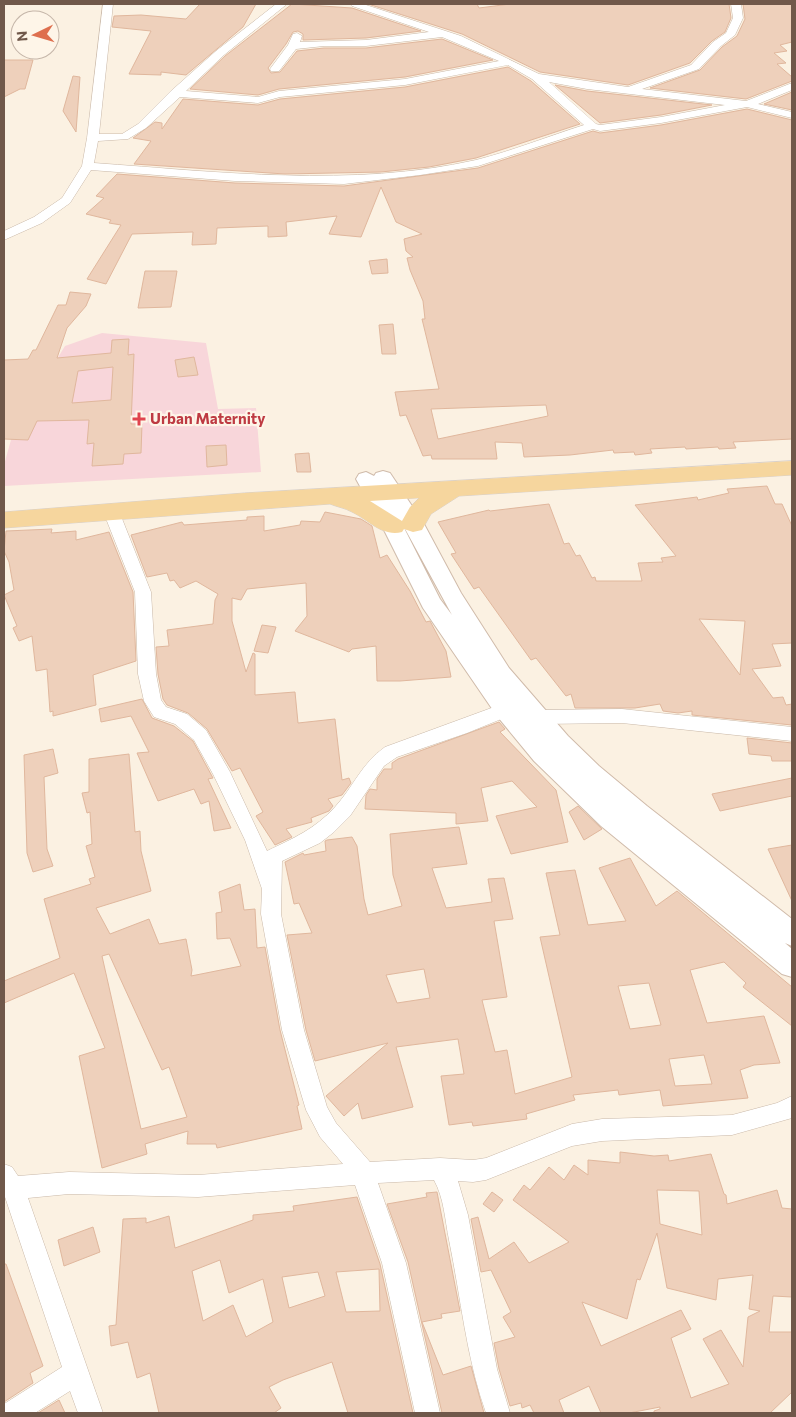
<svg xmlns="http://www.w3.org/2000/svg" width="796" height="1417" viewBox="0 0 796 1417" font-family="Commissioner,sans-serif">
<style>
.medical{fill:#f8d6da}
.building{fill:#eed0bb;stroke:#e0b79d;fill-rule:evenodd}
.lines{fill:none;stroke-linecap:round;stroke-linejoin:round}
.street-casing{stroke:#cab9a9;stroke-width:1}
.secondary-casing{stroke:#d0bbaa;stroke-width:2}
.primary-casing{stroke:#d7d0cc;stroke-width:1}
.street{fill:#fff;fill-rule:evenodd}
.secondary{fill:#fff;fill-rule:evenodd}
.primary{fill:#f6d69e;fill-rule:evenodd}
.health-dot{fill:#e0444e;stroke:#fef5e8;stroke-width:2}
.labels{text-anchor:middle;stroke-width:4.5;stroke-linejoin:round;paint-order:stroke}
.health-label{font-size:15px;font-weight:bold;fill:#be3a42;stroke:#fef5e8;text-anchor:start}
</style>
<rect width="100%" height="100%" fill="#fbf1e2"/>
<polygon class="medical" points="102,333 206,343 218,409 256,408 261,472 4,486 4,465 14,429 65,346"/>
<g class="building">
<polygon points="200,4 256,4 243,27 186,75 161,72 161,75 129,74 151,31 112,27 114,16 141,15 186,19"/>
<polygon points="292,4 352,8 421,31 366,38 303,40 303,34 298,31 293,32 286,44 268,68 271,73 280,72 297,51 324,48 366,48 442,39 493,60 405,77 279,89 258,95 190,89 225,56"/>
<polygon points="368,4 477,4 479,8 510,4 729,4 731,18 725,32 712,41 690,63 628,85 540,72 462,34"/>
<polygon points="743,4 792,4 792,42 780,45 787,51 774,53 786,63 777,64 792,77 792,81 746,99 650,88 700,70 722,47 737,36 745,19"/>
<polygon points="4,60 33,60 25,89 20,89 4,97"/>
<polygon points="508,67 531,81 580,124 476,158 429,167 381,172 285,174 134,164 151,141 133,138 155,122 162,123 162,129 183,99 258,105 280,99 405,87"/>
<polygon points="73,76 80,77 76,132 63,111"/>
<polygon points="555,85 587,91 712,105 661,115 600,123"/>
<polygon points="792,92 792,110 764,104"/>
<path d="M747,109L792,120V439L733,442L736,448L719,449L718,447L686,449L685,447L650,449L652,453L635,455L634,452L614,453L613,450L570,455L524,457L522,443L495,442L497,459H432L431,455L423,456L406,415L400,416L395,392L439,389L422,319H425L423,301L410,270L407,258L413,257L406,251L404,239L422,234L396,222L381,187L361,237L329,234L337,216L286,222L287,236L268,237V226L217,228L216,244L192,245L193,232L132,234L106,284L87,279L121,225L109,223L111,220L86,214L104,198L96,196L117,174L235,183L344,186L478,168L593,131L600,133L661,125ZM546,405L548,416L438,439L431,409Z"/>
<polygon points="387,259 388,273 372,274 369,261"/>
<polygon points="145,271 177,271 171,307 138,308"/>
<path d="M70,292L91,294L86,306L67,328L57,358L111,353L112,340L129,339L128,355L134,354L131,424H142L141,453L124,454L123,464L92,466L94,443L87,444L89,420L37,421L28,440L4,439V360L28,359L33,350H36L58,305H66ZM113,367L111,400L72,403L78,371Z"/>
<polygon points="393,324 396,354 382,354 379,325"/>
<polygon points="194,357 198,375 178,377 175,360"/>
<polygon points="226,445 227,465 207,467 206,446"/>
<polygon points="309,453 311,472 297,472 295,454"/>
<path d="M767,486L775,504H782L792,526V643L772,644L781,666L752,669L773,698L783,697L786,705L792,704V725L692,715V711L678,713L663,711L660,704L635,708H575L571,694L566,696L536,658L531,660L479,587L474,589L451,554L456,553L438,522L489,510L490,511L549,504L564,544L569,543L576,556L580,555L592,578L595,577L596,581H642L638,563L663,562L661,558L676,556L635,505L697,497L698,500L729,493L727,489ZM699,619L745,621L740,675Z"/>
<polygon points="325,512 361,519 372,526 380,558 387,555 410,591 426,622 430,621 446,651 451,677 400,681 377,681 376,646 352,649 349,652 295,631 307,616 306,583 247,589 241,600 232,598 232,621 246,672 253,653 255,654 255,695 295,692 298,723 335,719 342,780 349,778 351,783 342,795 328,799 333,806 329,811 311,818 312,822 286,829 292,837 275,845 256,816 263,812 240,768 232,771 207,729 188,713 167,705 163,699 158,674 156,647 169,646 167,630 213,624 215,600 218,594 196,581 180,588 174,580 170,581 167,573 147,577 131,535 182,522 184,525 247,520 247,517 264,516 264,531 300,525 301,521 320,522"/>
<polygon points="52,529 51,533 76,531 76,540 109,532 133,592 136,661 93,675 96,705 53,716 53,711 50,712 47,669 36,671 32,636 19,641 13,628 17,626 4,595 14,590 9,562 4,551 6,531"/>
<polygon points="262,625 276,627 268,653 254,651"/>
<polygon points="142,699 152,718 174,726 193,741 213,778 208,779 231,828 214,831 209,801 201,804 194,789 158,801 137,753 149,752 131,716 101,722 99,709"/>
<polygon points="499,722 505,729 500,732 556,790 568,842 511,854 496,816 537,807 512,781 481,788 488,821 456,824 456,813 365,809 366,795 370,789 377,790 377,779 384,769 392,769 392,763 398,759"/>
<polygon points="747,738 792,743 792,761 772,761 771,756 749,754"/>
<polygon points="53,749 58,773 44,777 47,849 53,866 33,872 27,853 24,755"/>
<path d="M129,754L135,832L140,831L141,851L151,891L96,908L110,934L149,919L159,944L186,939L192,970L191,976L241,966L230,938L217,939L216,913L222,912L219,892L240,884L244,910L255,909L257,948L265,947L280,1030L299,1105L297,1106L302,1129L217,1148L216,1144H187L188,1131L145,1144L147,1154L102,1168L79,1056L105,1048L74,973L4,1003V981L60,958L44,899L91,884L89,879L95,877L86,846L92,844L90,812L87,813L82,793L89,792V759ZM109,954L162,1070L169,1067L187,1117L141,1129L102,956Z"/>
<polygon points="792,778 792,796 720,811 712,794"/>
<polygon points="578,806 602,829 584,840 569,812"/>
<path d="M459,827L467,864L432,868L446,908L492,902L488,879L504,878L513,919L494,921L507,997L482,1000L495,1052L507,1050L515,1094L572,1077L540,937L560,935L546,873L575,870L588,925L626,921L599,868L630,858L656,906L677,891L792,987V1026L743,987L746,983L724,962L690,970L707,1023L764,1016L780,1063L754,1065L740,1070L748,1098L663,1106L660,1090L619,1095L618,1090L573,1095L575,1100L526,1114L527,1119L473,1126L472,1122L449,1125L441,1076L464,1074L458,1039L396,1047L413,1107L362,1119L358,1103L344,1116L326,1096L388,1043L315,1061L306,1030L287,935L312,933L299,903L294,904L285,862L303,853L304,855L326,851L325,841L327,840L352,837L357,846L364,899L368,915L402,906L393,875L390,834ZM424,969L430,998L397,1003L386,975ZM649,983L661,1025L630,1029L618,986ZM704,1055L712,1084L675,1086L669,1059Z"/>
<polygon points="792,845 792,901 768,849"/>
<path d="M620,1152L654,1156L668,1155L669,1161L711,1154L724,1194L726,1195L727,1204L777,1190L782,1208L792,1209V1297L773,1296L769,1332H792V1392L770,1413H654V1411L660,1409V1407L629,1413H601L589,1386L559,1400L564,1413H534L530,1405L522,1408L521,1403L510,1406L499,1369L494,1343L515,1337L503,1317L511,1312L491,1270L481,1272L471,1219L478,1217L489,1259L514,1242L529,1263L569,1242L513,1200L524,1185L530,1190L549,1167L564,1180L574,1165L588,1175V1160L620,1163ZM657,1190L699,1191L702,1235L660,1224ZM657,1233L667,1288L716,1300L718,1279L753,1275L749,1309L760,1311L748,1317L743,1367L721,1330L703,1339L729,1384L691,1398L671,1338L691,1329L681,1310L601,1346L582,1302L627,1319L637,1279L640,1280Z"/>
<polygon points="437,1192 460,1311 441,1314 442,1318 422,1322 443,1375 471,1366 484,1413 442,1413 408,1262 387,1204 427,1197 426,1193"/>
<polygon points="492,1192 503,1200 494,1212 483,1204"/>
<path d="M357,1197L380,1264L413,1413H348L332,1362L283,1380L269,1387L281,1408L274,1413H159L150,1373L137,1378L128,1342L111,1346L109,1326L116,1325L123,1219L146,1218V1223L169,1216L175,1248L253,1220V1215L294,1211L293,1206ZM220,1260L229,1293L263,1279L273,1322L246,1337L233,1305L203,1321L192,1271ZM379,1269L380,1311L346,1312L336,1272ZM318,1272L325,1296L289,1308L282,1277Z"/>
<polygon points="93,1227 100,1252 64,1266 58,1240"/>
<polygon points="4,1264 6,1264 43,1366 30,1373 33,1383 4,1402"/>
<polygon points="59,1400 65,1413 38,1413"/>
</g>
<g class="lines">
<g class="street-casing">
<g id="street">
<path d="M103,4H113L99,134H122L138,124L171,91L216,51L276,4H287L224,55L186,91L258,97L279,91L405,79L499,61L442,37L366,46H324L296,49L279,71H271L270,69L288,45L293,34L297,33L302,36L300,42L366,40L429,32L352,6L350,4H363L461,36L539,74L628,87L691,65L713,42L726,33L733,18L731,4H741L743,18L735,35L721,46L699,69L642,89L746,101L792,83V90L758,104L792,112V118L747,107L661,123L600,131L593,129L478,166L420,175L344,184L235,181L91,170L70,203L42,223L4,240V231L34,217L62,198L82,166L87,138ZM508,65L532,79L584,125C549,136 512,151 476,160C352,188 219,172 94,163L98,141L128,139L146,128L180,97L258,103L280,97L405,85ZM549,82L587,89L725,105L661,117L600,125L596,124Z"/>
<path d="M111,506L116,507L119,511L151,592L156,674L161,700L166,707L187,714L206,730L230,772L267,851C294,838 315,829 335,807C354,786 361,764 385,747L505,703L511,705L514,710L511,715L467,733L397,757L384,766L350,816L334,832L320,843L282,861L281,914L304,1030L327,1107L336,1123L370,1162L440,1158L473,1160L486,1158L572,1124L602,1119L732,1115L777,1103L792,1096V1118L732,1135L602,1141L572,1146L486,1180L473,1182L458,1181L468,1215L497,1369L510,1413H486C466,1357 461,1298 449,1240C445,1220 444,1198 434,1180L378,1183L406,1263L440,1413H415L382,1263L355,1185L198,1197L69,1194L28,1198L103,1413H78L70,1391L35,1413H4V1404L62,1367L4,1194V1164L12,1167L18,1176L69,1172L198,1175L343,1164L320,1137L306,1110L282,1030L261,914L262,889L245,840L213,774L194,740L175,724L154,717L144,701L138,674L135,592L103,511L106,507Z"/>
<polygon points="622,709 792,727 792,741 622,723 538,724 532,722 529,717 532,712 538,710"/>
</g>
</g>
<g class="secondary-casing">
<path id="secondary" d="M383,471L390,473L424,524L461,593L509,668L568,736L599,766L647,806L792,919V946L785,943L792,949V977L782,974L601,826L534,761L497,716L423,608L382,526L356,479L359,474L366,472L374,476L376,473ZM402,524L403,525L452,615L440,599Z"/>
</g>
<g class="primary-casing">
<path id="primary" d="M792,461V475L459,496L431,514L422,530L413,532L404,529L402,532C382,537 369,520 352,512C345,508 337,507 330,504L4,528V512L244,493ZM419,498L410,507L402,521L370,501Z"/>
</g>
<use href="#street" class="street"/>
<use href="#secondary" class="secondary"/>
<use href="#primary" class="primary"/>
</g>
<path class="health-dot" d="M136.5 411.5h5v5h5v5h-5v5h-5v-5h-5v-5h5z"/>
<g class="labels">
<g class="health-label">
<text x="150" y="424">Urban Maternity</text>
</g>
</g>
<rect width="796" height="1417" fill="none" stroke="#70584a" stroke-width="10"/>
<g transform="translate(35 35) rotate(265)"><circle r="24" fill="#fef5e8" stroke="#c5b6a9"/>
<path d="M0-4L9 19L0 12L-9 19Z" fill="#de6f4e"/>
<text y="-8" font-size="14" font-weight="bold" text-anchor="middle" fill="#70584a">N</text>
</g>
</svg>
